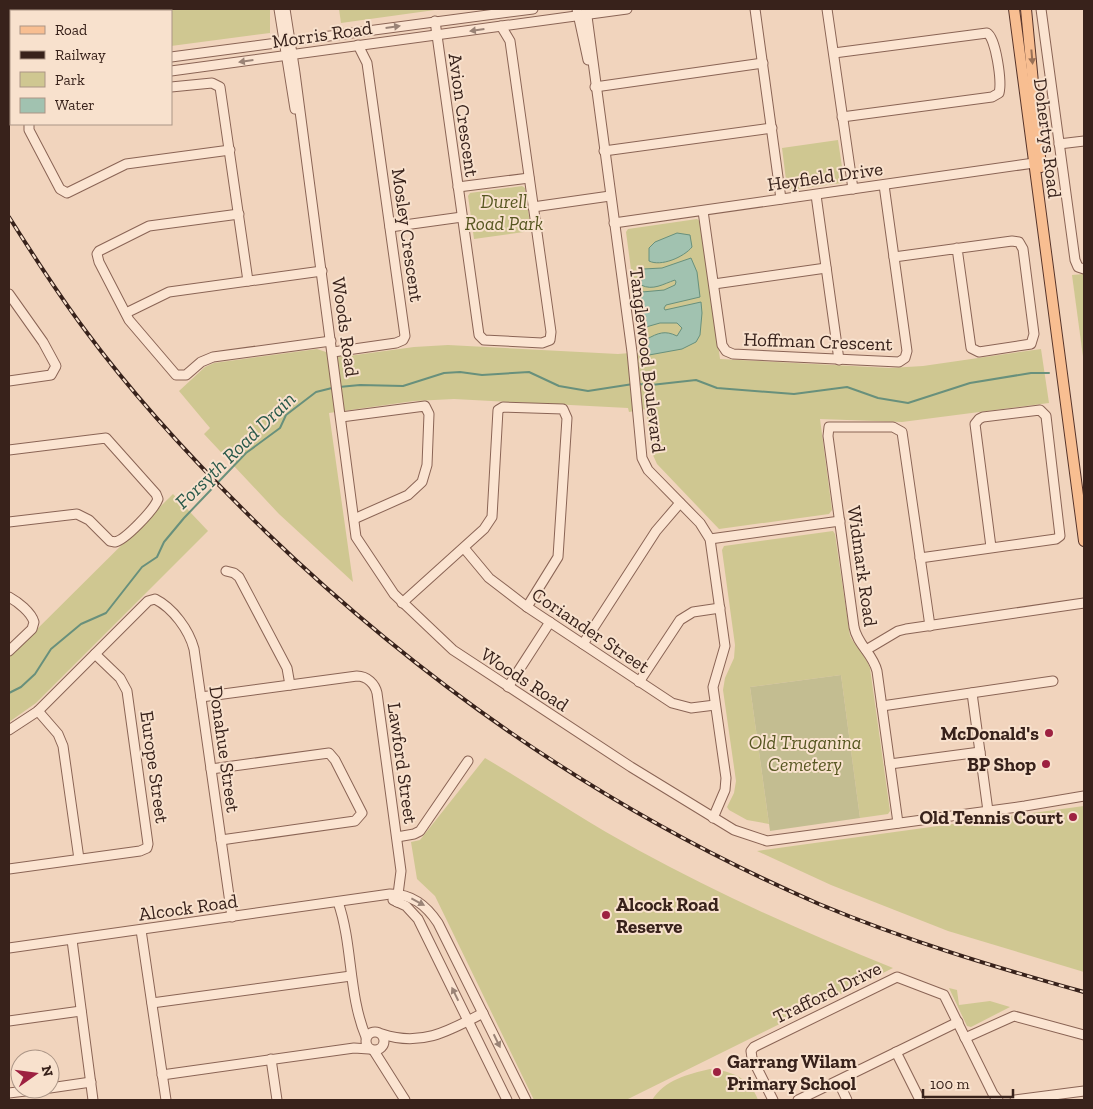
<svg xmlns="http://www.w3.org/2000/svg" width="1093" height="1109" viewBox="0 0 1093 1109" font-family="'Zilla Slab',serif">
<style>
.green{fill:#cfc791}
.cemetery{fill:#c3bd91}
.water{fill:#a1c2b0;stroke:#68907c}
.lines{fill:none;stroke-linecap:round;stroke-linejoin:round}
.stream{stroke:#68907c;stroke-width:2}
.minor-casing{stroke:#8a6455;stroke-width:11}
.major-casing{stroke:#57342a;stroke-width:12}
.minor{stroke:#fbe4d1;stroke-width:9}
.major{stroke:#f8be91;stroke-width:10}
.rail-casing{stroke:#38221b;stroke-width:4}
.rail{stroke:#f8e1cd;stroke-width:2;stroke-dasharray:5.5;stroke-linecap:butt}
.oneway{fill:#9a8376}
.oneway2{fill:#987056}
.poi-dot{fill:#9d2141;stroke:#f8e1cd;stroke-width:2}
.labels{text-anchor:middle;stroke-width:4;stroke-linejoin:round;paint-order:stroke}
.street-label{font-size:19px;fill:#38221b;stroke:#f8e1cd}
.park-label{font-size:19px;font-style:italic;fill:#565620;stroke:#f8e1cd}
.poi-label{font-size:19px;font-weight:bold;fill:#38221b;stroke:#f8e1cd;text-anchor:end}
.water-label{font-size:20px;font-style:italic;fill:#29594a;stroke:#f8e1cd}
</style>
<rect width="100%" height="100%" fill="#f1d4bd"/>
<g class="green">
<polygon points="9,9 270,9 270,33 171,46 171,11 11,11 11,56 9,56"/>
<polygon points="339,9 442,9 341,23"/>
<polygon points="838,140 844,180 842,183 790,190 787,188 782,148"/>
<polygon points="522,186 525,188 531,231 474,239 468,196 470,193"/>
<polygon points="697,219 701,222 720,359 890,368 923,366 1041,349 1049,403 902,422 820,419 832,510 829,514 719,529 657,464 652,453 646,409 629,412 628,408 454,399 414,401 329,413 353,582 279,514 204,434 210,428 179,391 205,367 214,363 317,349 341,357 414,347 448,345 618,354 642,352 626,232 628,229"/>
<polygon points="1084,274 1084,364 1072,275"/>
<polygon points="173,494 208,531 36,703 9,722 9,657"/>
<path d="M833,531L835,534L850,636C856,648 866,655 870,668L890,811L888,814L860,818L841,675L750,687L769,824L747,820L729,810L727,807L734,793L736,781L723,690L725,678L734,658L735,645L722,550L724,546Z"/>
<path d="M485,758C536,788 586,822 638,850C720,895 806,933 893,968L626,1100H534L435,896L417,879L411,842L420,840Z"/>
<polygon points="1084,806 1084,972 948,931 831,885 757,851"/>
<polygon points="949,988 957,990 959,1005 990,1001 1010,1007 971,1027 967,1026"/>
<path d="M710,1069C732,1071 750,1078 758,1100H652C664,1080 688,1074 710,1069Z"/>
</g>
<polygon class="cemetery" points="841,675 860,818 770,831 750,687"/>
<g class="water">
<path d="M677,233L690,235L692,247C684,257 661,267 649,261V248L655,242Z"/>
<path d="M691,258L697,272L700,297L666,305L664,308L665,310L701,302L702,313L700,335L696,342L682,349L649,355L646,347L647,339C658,333 665,330 677,336L682,328L677,323H660L646,327L641,305L642,292L664,290L675,285L676,282L675,280C663,284 653,291 641,285L643,269L662,268Z"/>
</g>
<g class="lines">
<g class="stream">
<polyline points="638,384 651,385 696,380 717,388 794,394 847,387 878,398 908,403 970,383 1031,373 1049,373"/>
<polyline points="339,387 360,385 403,386 444,373 460,372 482,375 529,372 559,386 588,391 633,384"/>
<polyline points="9,693 21,687 35,674 51,649 81,624 106,613 142,567 157,557 164,542 184,518 246,453 280,428 286,415 316,392 332,388"/>
</g>
<g class="minor-casing">
<g id="minor">
<polyline points="279,9 295,109"/>
<polyline points="285,9 295,73 356,537 394,594 453,650 631,767 734,830 767,841 1025,806 1084,796"/>
<polyline points="577,9 588,60"/>
<polyline points="586,9 632,352 642,458 648,470 700,523 710,539 725,646 713,687 726,778 725,790 713,818"/>
<polyline points="755,9 781,199"/>
<polyline points="827,9 853,189"/>
<polyline points="1041,9 1075,260 1078,267 1084,269"/>
<polyline points="435,21 479,335 484,340 542,343 550,340 551,332 510,41 501,26"/>
<path d="M834,53L987,33C996,38 1002,82 999,93L992,97L842,117"/>
<polyline points="171,57 533,9"/>
<polyline points="171,71 627,9"/>
<polyline points="171,87 212,83 220,87 248,281"/>
<polyline points="595,87 763,63"/>
<polyline points="9,91 11,90"/>
<polyline points="29,124 29,130 60,189 67,193 126,164 230,150"/>
<polyline points="1059,144 1084,141"/>
<polyline points="604,151 772,128"/>
<polyline points="458,187 529,178"/>
<polyline points="816,195 839,360"/>
<polyline points="533,207 610,196"/>
<polyline points="703,211 722,345 726,351 733,354 899,362 905,358 907,351 884,185"/>
<polyline points="239,214 149,226 99,251 97,254 99,262 129,320 176,375 186,375 201,362 213,357 331,341"/>
<polyline points="614,223 1034,163"/>
<polyline points="390,227 462,217"/>
<polyline points="894,257 1012,241 1019,242 1023,249 1034,334 1031,344 979,352 971,348 957,248"/>
<polyline points="714,284 826,268"/>
<polyline points="9,294 43,342 56,366 51,375 9,381"/>
<polyline points="126,313 169,292 322,271"/>
<polyline points="333,352 396,343 403,340 405,336 367,63 358,45"/>
<polyline points="341,417 425,406 429,414 427,465 422,482 408,495 354,519"/>
<path d="M9,450L106,438L156,494L158,499C154,510 125,540 115,542L110,541L89,520L77,514L9,522"/>
<polyline points="710,539 840,521"/>
<polyline points="464,548 489,578 527,607 672,703 691,708 715,705"/>
<polyline points="920,558 1056,539 1060,536 1046,416 1040,410 983,417 979,419 975,424 991,547"/>
<polyline points="226,571 234,573 239,577 287,668 290,685"/>
<path d="M9,597C18,602 31,612 34,622L32,629L9,651"/>
<polyline points="402,603 484,529 492,517 498,410 503,407 563,409 567,418 558,557 527,607"/>
<polyline points="583,644 656,531 680,503"/>
<polyline points="866,650 898,631 906,629 1084,603"/>
<polyline points="639,682 680,620 693,612 720,608"/>
<polyline points="508,687 550,622"/>
<polyline points="972,693 988,811"/>
<path d="M201,697L357,676C367,676 375,684 377,693L401,871L397,902"/>
<polyline points="882,706 1053,681"/>
<polyline points="38,711 58,734 63,746 79,859"/>
<path d="M9,730L38,711L148,601L155,599C173,608 189,630 194,649L232,917"/>
<polyline points="890,764 980,752"/>
<polyline points="211,769 329,753 335,760 362,813 355,821 221,840"/>
<path d="M898,823L877,671C873,654 857,644 854,627L828,436L829,427H893L902,432L930,626"/>
<polyline points="397,837 414,834 420,831 468,761"/>
<polyline points="9,869 140,851 147,848 148,844 127,691 120,678 95,654"/>
<polyline points="393,900 406,906 418,919 507,1100"/>
<path d="M338,902C353,945 348,994 366,1037"/>
<polyline points="141,930 166,1100"/>
<polyline points="72,940 93,1100"/>
<path d="M9,948L390,894C412,894 426,905 438,923L526,1100"/>
<polyline points="152,1003 351,976"/>
<polyline points="9,1021 81,1011"/>
<circle cx="375" cy="1041" r="9"/>
<path d="M382,1034C421,1047 449,1031 483,1013"/>
<polyline points="965,1038 1014,1016 1084,1035"/>
<polyline points="374,1051 405,1100"/>
<polyline points="896,1052 920,1100"/>
<polyline points="271,1059 277,1100"/>
<polyline points="162,1075 354,1048 369,1049"/>
<polyline points="838,1081 847,1100"/>
<polyline points="50,1088 91,1082"/>
<polyline points="9,1093 42,1089"/>
<polyline points="773,1100 752,1058 751,1051 754,1047 897,977 944,995 993,1094 998,1100"/>
<polyline points="798,1100 958,1022"/>
<polyline points="1015,1100 1084,1091"/>
</g>
</g>
<g class="major-casing">
<g id="major">
<polyline points="1014,9 1084,541"/>
<polyline points="1026,9 1041,167"/>
</g>
</g>
<use href="#minor" class="minor"/>
<use href="#major" class="major"/>
<g class="rail-casing">
<path id="rail" d="M9,217C33,255 58,294 85,330C139,403 202,470 267,533C428,688 614,815 819,904C905,940 994,967 1084,992"/>
</g>
<use href="#rail" class="rail"/>
</g>
<defs><path id="oneway-solid" d="M-6-.8H1V-3.2L6.5 0L1 3.2V.8H-6Z" transform="scale(1.25)"/></defs>
<g class="oneway">
<use href="#oneway-solid" transform="translate(393 27) rotate(-8)"/>
<use href="#oneway-solid" transform="translate(477 30) rotate(172)"/>
<use href="#oneway-solid" transform="translate(246 61) rotate(172)"/>
<use href="#oneway-solid" transform="translate(418 902) rotate(28)"/>
<use href="#oneway-solid" transform="translate(455 994) rotate(-116)"/>
<use href="#oneway-solid" transform="translate(497 1041) rotate(64)"/>
</g>
<use class="oneway2" href="#oneway-solid" transform="translate(1032 57) rotate(85)"/>
<g class="poi-dot">
<circle cx="1049" cy="733" r="5"/>
<circle cx="1046" cy="764" r="5"/>
<circle cx="1073" cy="817" r="5"/>
<circle cx="606" cy="915" r="5"/>
<circle cx="717" cy="1072" r="5"/>
</g>
<g class="labels">
<g class="street-label">
<text transform="translate(322 34) rotate(-8)" y="7">Morris Road</text>
<text transform="translate(464 115) rotate(82)" y="7">Avion Crescent</text>
<text transform="translate(1048 138) rotate(83)" y="7">Dohertys Road</text>
<text transform="translate(825 176) rotate(-8)" y="7">Heyfield Drive</text>
<text transform="translate(408 235) rotate(82)" y="7">Mosley Crescent</text>
<text transform="translate(346 327) rotate(82)" y="7">Woods Road</text>
<text transform="translate(818 341) rotate(2)" y="7">Hoffman Crescent</text>
<text transform="translate(648 360) rotate(83)" y="7">Tanglewood Boulevard</text>
<text transform="translate(863 566) rotate(82)" y="7">Widmark Road</text>
<text transform="translate(591 630) rotate(34)" y="7">Coriander Street</text>
<text transform="translate(525 679) rotate(33)" y="7">Woods Road</text>
<text transform="translate(225 749) rotate(82)" y="7">Donahue Street</text>
<text transform="translate(403 763) rotate(82)" y="7">Lawford Street</text>
<text transform="translate(155 767) rotate(82)" y="7">Europe Street</text>
<text transform="translate(188 907) rotate(-8)" y="7">Alcock Road</text>
<text transform="translate(827 992) rotate(-26)" y="7">Trafford Drive</text>
</g>
<g class="park-label">
<text x="504" y="208">Durell<tspan x="504" dy="22">Road Park</tspan></text>
<text x="805" y="749">Old Truganina<tspan x="805" dy="22">Cemetery</tspan></text>
</g>
<g class="poi-label">
<text x="1039" y="740">McDonald's</text>
<text x="1036" y="771">BP Shop</text>
<text x="1063" y="824">Old Tennis Court</text>
<text x="616" y="911" text-anchor="start">Alcock Road<tspan x="616" dy="22">Reserve</tspan></text>
<text x="727" y="1068" text-anchor="start">Garrang Wilam<tspan x="727" dy="22">Primary School</tspan></text>
</g>
<g class="water-label">
<text transform="translate(235 450) rotate(-44)" y="7">Forsyth Road Drain</text>
</g>
</g>
<rect width="1093" height="1109" fill="none" stroke="#38221b" stroke-width="20"/>
<rect x="10" y="10" width="162" height="115" fill="#f8e1cd" stroke="#ab9586"/>
<rect x="20" y="26" width="25" height="8" fill="#f8be91" stroke="#ab9586"/>
<text x="55" y="35" font-size="15" fill="#38221b">Road</text>
<rect x="20" y="51" width="25" height="8" fill="#38221b" stroke="#ab9586"/>
<text x="55" y="60" font-size="15" fill="#38221b">Railway</text>
<rect x="20" y="72" width="25" height="15" fill="#cfc791" stroke="#ab9586"/>
<text x="55" y="85" font-size="15" fill="#38221b">Park</text>
<rect x="20" y="98" width="25" height="15" fill="#a1c2b0" stroke="#ab9586"/>
<text x="55" y="110" font-size="15" fill="#38221b">Water</text>
<g transform="translate(35 1074) rotate(76)"><circle r="24" fill="#f8e1cd" stroke="#ab9586"/>
<path d="M0-4L9 19L0 12L-9 19Z" fill="#9d2141"/>
<text y="-8" font-size="14" font-weight="bold" text-anchor="middle" fill="#38221b">N</text>
</g>
<path d="M923 1089v8h90v-8" fill="none" stroke="#38221b" stroke-width="2.5"/>
<text x="930" y="1089" font-size="15" fill="#38221b" stroke="#f8e1cd" stroke-width="4" paint-order="stroke">100 m</text>
</svg>
